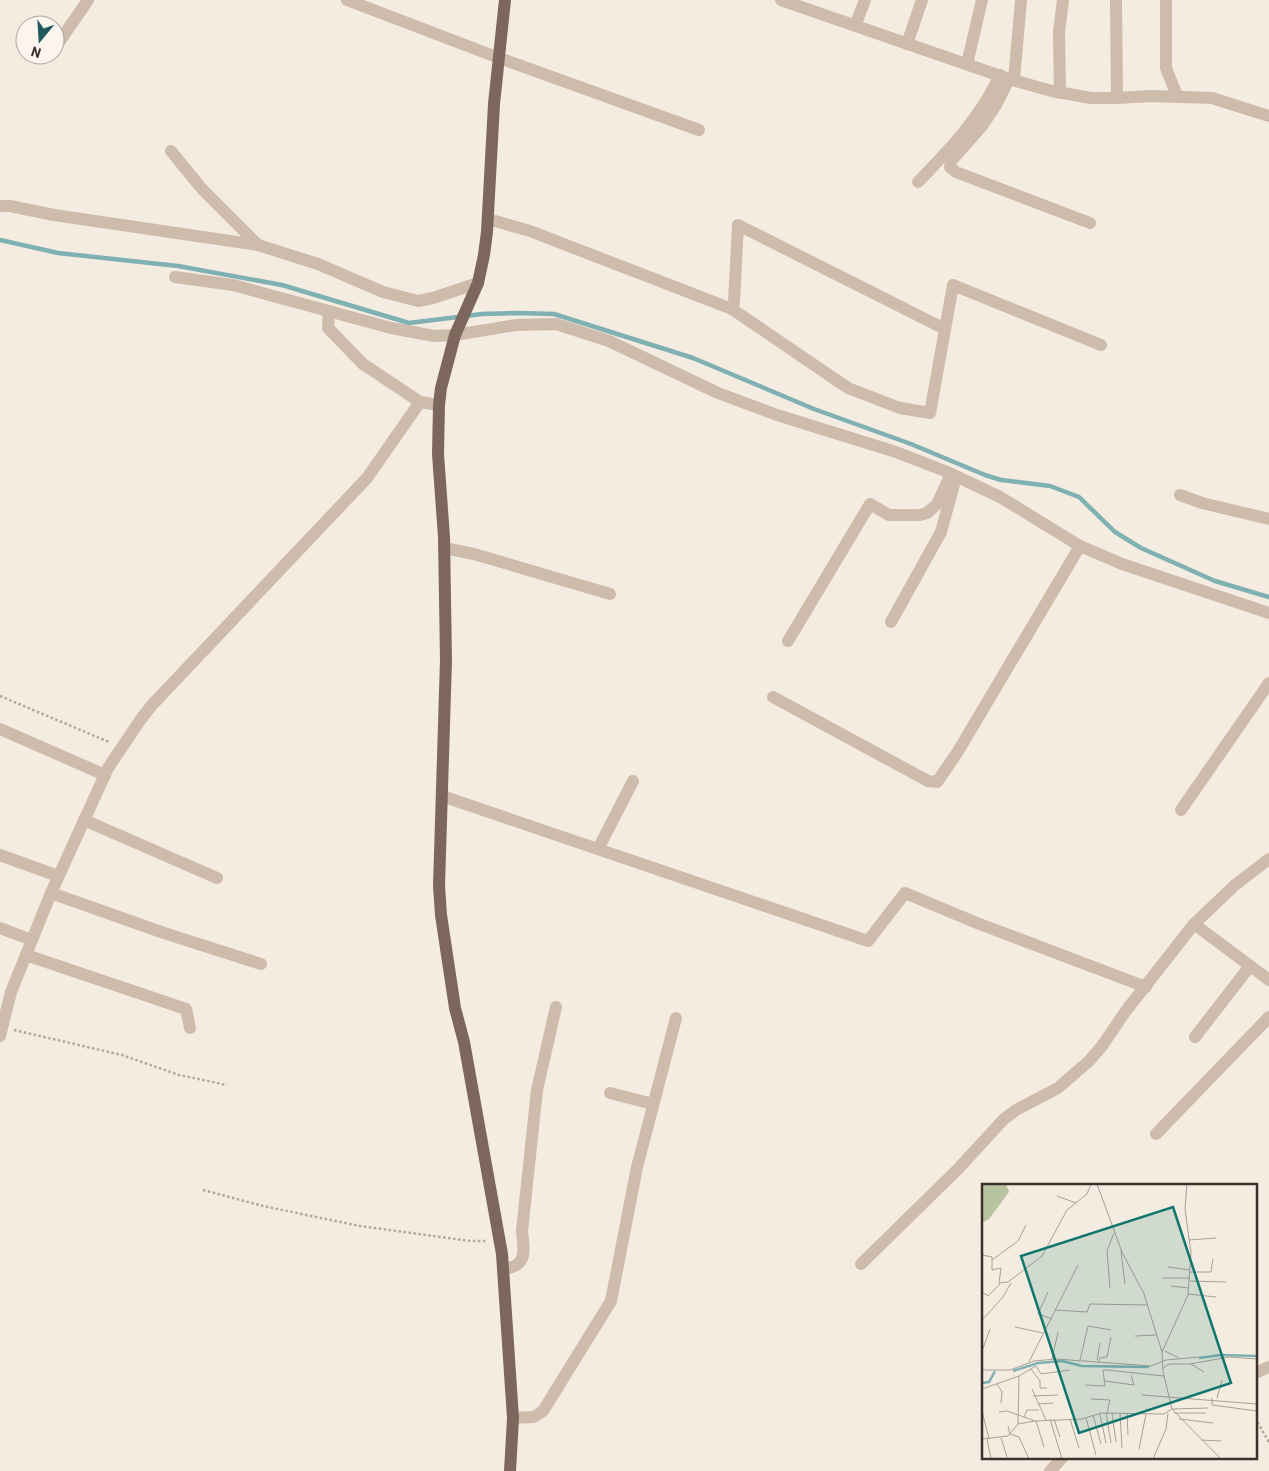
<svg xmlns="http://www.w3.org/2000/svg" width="1269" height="1471" viewBox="0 0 1269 1471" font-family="Barlow,sans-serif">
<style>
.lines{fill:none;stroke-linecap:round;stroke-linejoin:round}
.stream{stroke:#7fb0b2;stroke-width:4.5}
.path{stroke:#b9a596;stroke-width:2.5;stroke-dasharray:2.5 2.5;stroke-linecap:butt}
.minor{stroke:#cdbbac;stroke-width:12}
.major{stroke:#7d675c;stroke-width:12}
.inset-river{fill:none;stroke:#7fb0b2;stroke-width:2.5}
.inset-road{fill:none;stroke:#aaa098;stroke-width:1}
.view{fill:#0f766e;fill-opacity:0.15;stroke:#0f766e;stroke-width:2.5}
.inset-edge{fill:none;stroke:#3b302b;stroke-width:2.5}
</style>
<rect width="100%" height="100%" fill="#f4ebe1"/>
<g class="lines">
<polyline class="stream" points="0,240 58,253 178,266 282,285 409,323 482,314 519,313 554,314 693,358 814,409 911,444 985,475 1001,480 1050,486 1079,497 1115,532 1141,548 1215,581 1269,597"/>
<g class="path">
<polyline points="0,696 109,742"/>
<polyline points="14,1030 122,1055 179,1075 227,1085"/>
<polyline points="203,1190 263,1206 360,1226 470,1241 486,1241"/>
<polyline points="1255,1418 1269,1442"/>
</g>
<g class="minor">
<polyline points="347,0 499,58 699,130"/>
<polyline points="781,0 1009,79 1052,91 1091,98 1117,98 1152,96 1212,98 1269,116"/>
<polyline points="1116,0 1117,98"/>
<polyline points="1166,0 1166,68 1177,96"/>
<polyline points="855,26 865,0"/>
<polyline points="907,44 922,0"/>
<polyline points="55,48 88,0"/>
<polyline points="967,64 982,0"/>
<polyline points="1009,79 996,105 982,126 951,161 950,167 956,172 1090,223"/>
<polyline points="1014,80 1021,0"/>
<polyline points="1060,93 1059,32 1063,0"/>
<polyline points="171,151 202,189 258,245"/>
<path d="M918,182C949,150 981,117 1000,75"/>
<polyline points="0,206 10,206 54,215 258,245 318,264 383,292 418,301 433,298 478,283"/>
<polyline points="488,219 530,231 732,309 848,388 900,408 930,413 953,285 1101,345"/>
<polyline points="175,277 233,285 391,328 434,336 455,335 516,325 556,324 609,341 718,393 777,415 896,452 945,471 1000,497 1080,546 1122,564 1269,613"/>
<polyline points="732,309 734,302 738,225 945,329"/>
<polyline points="329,311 328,328 363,364 420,402"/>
<polyline points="1180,495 1202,503 1269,519"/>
<polyline points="444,548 474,554 610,594"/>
<polyline points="891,622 941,532 956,477"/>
<polyline points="788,641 870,504 889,515 920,515 927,513 937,504 951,474"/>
<polyline points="773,697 928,781 937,782 957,753 1080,546"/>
<polyline points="0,729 105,775"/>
<polyline points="442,796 868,941 905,893 977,923 1146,987"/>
<polyline points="1181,810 1269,683"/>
<polyline points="84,820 217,878"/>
<polyline points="598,849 633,781"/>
<polyline points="0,855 58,876"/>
<polyline points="51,893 164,933 261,964"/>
<polyline points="1194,924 1269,980"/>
<polyline points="0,928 32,940"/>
<polyline points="26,955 186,1009 190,1028"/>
<polyline points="0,1036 11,992 51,893 108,768 141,719 152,705 367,478 420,402 439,405"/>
<polyline points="1195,1037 1250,966"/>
<polyline points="610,1093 653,1104"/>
<polyline points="1156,1134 1269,1017"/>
<polyline points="861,1264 957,1170 1004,1119 1016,1110 1058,1088 1089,1061 1102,1046 1125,1012 1194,924 1235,885 1269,859"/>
<path d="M503,1269C528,1266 524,1252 522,1231L537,1090L556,1007"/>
<polyline points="1255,1373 1269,1367"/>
<polyline points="513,1418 534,1417 543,1411 611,1301 637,1167 676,1018"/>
<polyline points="1050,1471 1063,1457"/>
</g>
<polyline class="major" points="505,0 494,104 487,232 484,255 478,283 455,335 441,388 439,405 438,454 444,537 446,660 439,886 441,915 455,1008 464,1042 502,1254 513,1418 510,1471"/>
</g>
<g transform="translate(982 1184)">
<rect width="275" height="275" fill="#f4ebe1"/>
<path d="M0,0H24L27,8L7,35L0,39Z" fill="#b8c4a0"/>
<path class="inset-river" d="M217,174L239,171L275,172M31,187L56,179L80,177L100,182L167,183M0,199L7,198L13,187"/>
<path class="inset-road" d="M115,0L140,68L162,110L180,168L181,188L190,225L239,275M75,12L94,19M207,56L234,54M139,67L143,100M0,71L10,73V86L19,84L17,99L26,98L60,72L85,26L105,10L109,0M10,76L36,57L44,41M186,83L208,86M208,88H229L231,75M180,94H208M208,97L244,98M189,102L207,104M128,104L125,67L132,49M0,108L6,112L18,100M66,108L56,130L70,135M206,110L234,113M73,126L105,128L108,120L165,121M0,136L21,113L29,99M33,143L61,149M153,152L174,151M0,167L8,145M183,167L197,174M180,168L206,111L209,69L203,25L205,0M70,175L76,148M98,176L106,142L129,146M115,176L118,159M47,178L96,81M116,179L118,174L125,173L129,153M209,180L222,188M181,184L187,180H208L247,173L275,175M49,185L58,197V204H65M0,186H28L52,177L74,175L169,182L184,176L217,173M37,192L54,182L59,190L88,186M123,197L152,201L149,191M15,200L20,208L19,219M103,201L123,202L121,186H125L182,192M0,205L37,192L36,240M50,205L64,236M160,211L275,220M51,212L76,211M230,214V221L275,227M235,214L240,196M109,215L128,216L125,229M56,220L71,219M190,225L226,224M0,227L7,255M17,228L25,227L53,237M124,229L129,259M130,229L134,258M138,229L140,264M192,229H224M118,230L124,259M145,230L146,251M111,231L119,260M42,233L45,226H57M104,234L114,271M68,235L80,275M72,235L78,253M88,235L97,264M197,235L231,239M54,237L62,263M26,242L28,250L37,253L47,275M19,254L25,273M0,255L26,252L36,240L53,237L100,235L119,229L182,230L190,225M5,255L9,275M219,256L239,257M157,265L164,230M171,275L184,245L186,229"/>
<path class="view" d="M191,23L249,199L97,249L39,72Z"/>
<rect width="275" height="275" class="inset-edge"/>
</g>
<g transform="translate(40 40) rotate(198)"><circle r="24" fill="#fbf5ee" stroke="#aea6a0"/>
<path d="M0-4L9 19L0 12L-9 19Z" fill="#1f5a5e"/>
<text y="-8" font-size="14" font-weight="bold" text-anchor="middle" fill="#3b302b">N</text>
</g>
</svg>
